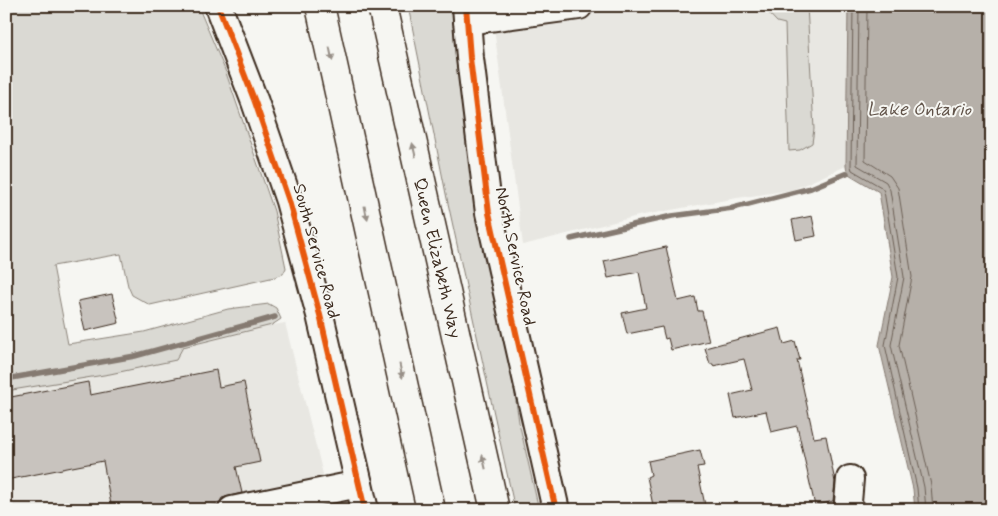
<svg xmlns="http://www.w3.org/2000/svg" width="998" height="516" viewBox="0 0 998 516" font-family="Mynerve,sans-serif">
<style>
.built{fill:#e8e7e2}
.green{fill:#dad9d3;stroke:#8a8278}
.water{fill:#b6b0a9;stroke:#857a71}
.lines{fill:none;stroke-linecap:round;stroke-linejoin:round}
.shore{stroke:#6c6056;stroke-width:1}
.stream{stroke:#857a71;stroke-width:5.5}
.building{fill:#c8c3be;stroke:#3b2a1e}
.minor-casing{stroke:#3b2a1e;stroke-width:30}
.highway-casing{stroke:#3b2a1e;stroke-width:31}
.minor{stroke:#f6f6f2;stroke-width:26}
.highway{stroke:#f6f6f2;stroke-width:28}
.cycleway-casing{stroke:#f6f6f2;stroke-width:9}
.cycleway{stroke:#e8590c;stroke-width:6}
.oneway{fill:#989088}
.labels{text-anchor:middle;stroke-width:4;stroke-linejoin:round;paint-order:stroke}
.street-label{font-size:18px;fill:#3b2a1e;stroke:#f6f6f2}
.water-label{font-size:19px;font-style:italic;fill:#605248;stroke:#f6f6f2}
</style>
<rect width="100%" height="100%" fill="#f6f6f2"/>
<filter id="ink" filterUnits="userSpaceOnUse"><feTurbulence type="fractalNoise" baseFrequency=".02" numOctaves="2"/><feDisplacementMap in="SourceGraphic" scale="10" xChannelSelector="R" yChannelSelector="G"/><feConvolveMatrix kernelMatrix="1 2 1 2 8 2 1 2 1" color-interpolation-filters="sRGB"/></filter>
<g filter="url(#ink)">
<g class="built">
<polygon points="491,6 848,6 846,166 792,190 737,198 638,216 523,245"/>
<polygon points="285,323 332,510 6,510 6,370"/>
</g>
<g class="green">
<polygon points="6,6 198,6 225,70 274,211 286,268 283,274 275,277 150,305 132,295 128,286 121,254 53,266 68,344 144,332 228,309 269,304 276,308 281,319 272,325 183,347 176,360 110,374 6,391"/>
<polygon points="408,6 452,6 471,167 513,381 519,422 539,510 515,510 446,194"/>
<polygon points="762,6 807,6 814,129 812,143 800,150 789,151 785,24 777,22"/>
</g>
<polygon class="water" points="848,6 992,6 992,510 915,510 913,489 879,345 893,277 879,192 847,173 846,166"/>
<g class="lines">
<g class="shore">
<polyline points="853,6 851,166 852,170 881,187 884,191 898,277 885,345 917,488 919,510"/>
<polyline points="859,6 857,165 886,182 890,190 904,277 891,345 924,487 926,510"/>
<polyline points="867,6 865,160 890,176 898,188 912,277 899,345 931,485 933,510"/>
</g>
<g class="stream">
<polyline points="571,239 672,216 733,208 811,188 847,173"/>
<polyline points="6,379 135,356 275,317"/>
</g>
</g>
<g class="building">
<polygon points="812,216 816,236 796,240 792,220"/>
<polygon points="666,247 678,301 695,297 698,311 702,311 709,341 671,350 668,338 665,339 662,327 627,334 622,313 646,308 639,272 608,278 604,261"/>
<polygon points="112,294 119,323 85,331 78,301"/>
<polygon points="780,328 784,344 795,341 800,360 797,360 814,438 826,436 835,482 833,501 815,506 797,426 771,432 766,411 735,418 730,395 752,390 744,359 713,366 713,364 710,364 705,348"/>
<polygon points="216,370 219,387 244,382 260,462 236,467 242,493 222,498 218,505 195,510 112,510 103,461 6,480 6,398 88,382 90,395"/>
<polygon points="700,450 704,466 697,467 706,510 654,510 647,477 651,475 648,461"/>
</g>
<g class="lines">
<g class="minor-casing">
<g id="minor">
<polyline points="218,6 255,102 289,201 320,315 365,510"/>
<polyline points="466,6 470,58 489,213 556,510"/>
<polyline points="467,21 579,6"/>
<polyline points="850,479 848,502 850,510"/>
<polyline points="232,510 359,484"/>
</g>
</g>
<g class="highway-casing">
<g id="highway">
<polyline points="320,6 431,510"/>
<polyline points="382,6 495,510"/>
</g>
</g>
<use href="#minor" class="minor"/>
<use href="#highway" class="highway"/>
<g class="cycleway-casing">
<g id="cycleway">
<polyline points="218,6 255,102 289,201 320,315 365,510"/>
<polyline points="466,6 470,58 489,213 556,510"/>
</g>
</g>
<use href="#cycleway" class="cycleway"/>
</g>
<defs><path id="oneway-solid" d="M-6-.8H1V-3.2L6.5 0L1 3.2V.8H-6Z" transform="scale(1.25)"/></defs>
<g class="oneway">
<use href="#oneway-solid" transform="translate(331 54) rotate(78)"/>
<use href="#oneway-solid" transform="translate(414 150) rotate(-103)"/>
<use href="#oneway-solid" transform="translate(366 213) rotate(78)"/>
<use href="#oneway-solid" transform="translate(401 371) rotate(78)"/>
<use href="#oneway-solid" transform="translate(484 462) rotate(-103)"/>
</g>
</g>
<g class="labels">
<g class="street-label">
<text transform="translate(317 251) rotate(75)" y="6">South Service Road</text>
<text transform="translate(516 256) rotate(78)" y="6">North Service Road</text>
<text transform="translate(438 258) rotate(77)" y="6">Queen Elizabeth Way</text>
</g>
<g class="water-label">
<text x="919" y="115">Lake Ontario</text>
</g>
</g>
<rect width="998" height="516" fill="none" stroke="#f6f6f2" stroke-width="25"/>
<rect x="12" y="12" width="973" height="491" fill="none" stroke="#3b2a1e" stroke-width="2" filter="url(#ink)"/>
</svg>
